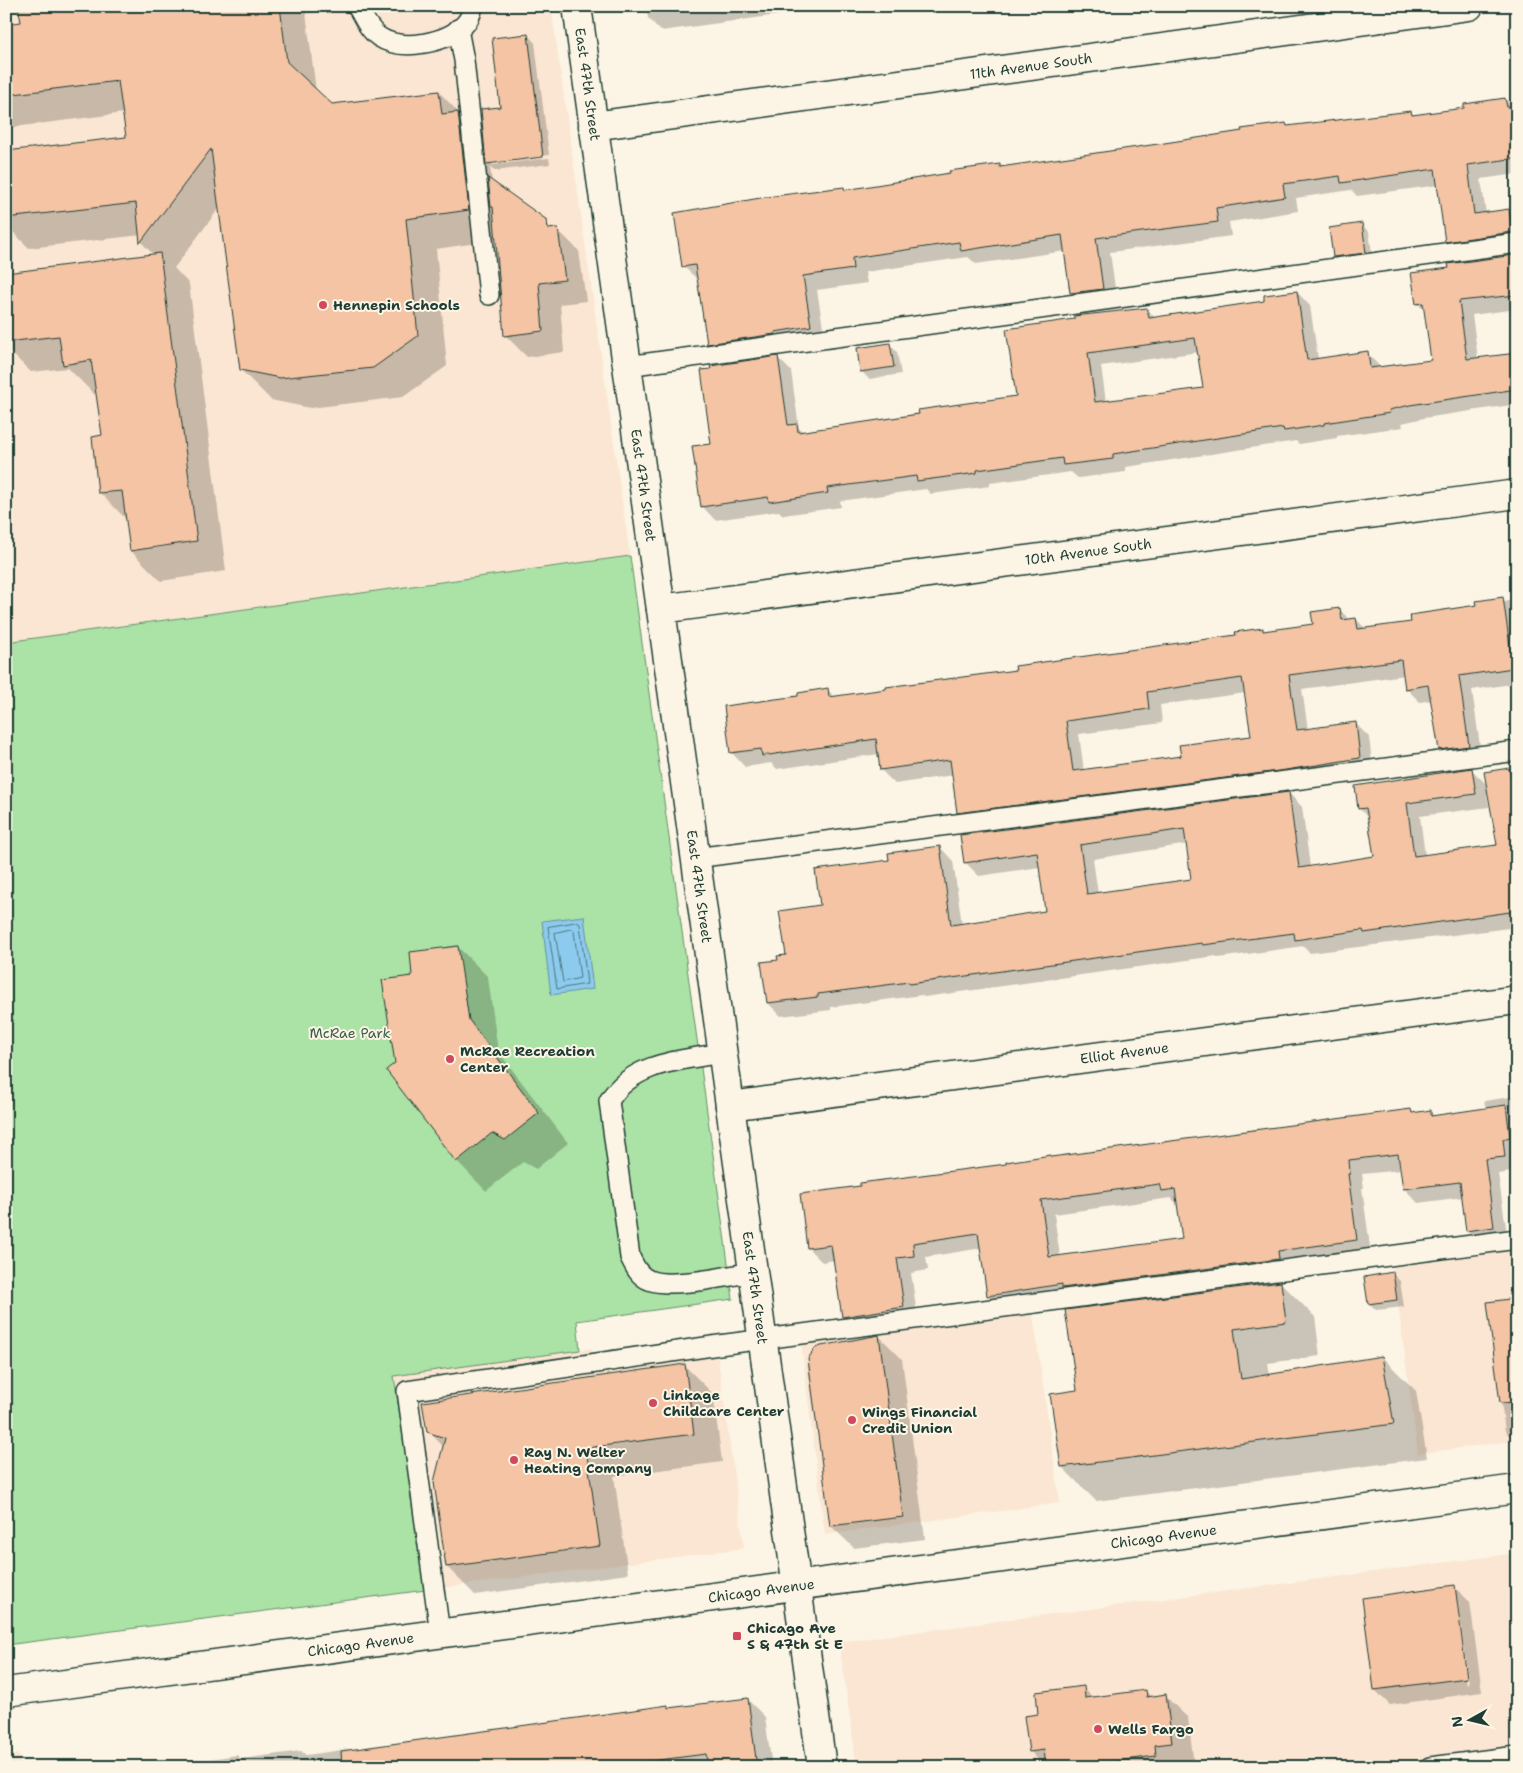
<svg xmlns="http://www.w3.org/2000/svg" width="1523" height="1773" viewBox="0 0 1523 1773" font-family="'Shantell Sans',sans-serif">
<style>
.built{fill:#fae6d2}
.green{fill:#abe2a5;stroke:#65906c}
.water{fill:#8dcbee;stroke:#6192a4}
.shadow{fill:#0003;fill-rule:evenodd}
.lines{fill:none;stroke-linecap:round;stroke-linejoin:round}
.shore{stroke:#4b767e;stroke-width:1}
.building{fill:#f4c4a4;stroke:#1f3d34;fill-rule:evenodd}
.lane-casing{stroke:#1f3d34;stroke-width:22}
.street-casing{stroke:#1f3d34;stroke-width:31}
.secondary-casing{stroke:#1f3d34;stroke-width:31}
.lane{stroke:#fcf5e5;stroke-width:19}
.street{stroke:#fcf5e5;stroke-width:28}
.secondary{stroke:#fcf5e5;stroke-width:28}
.poi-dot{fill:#d1495b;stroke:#fcf5e5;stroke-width:2}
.labels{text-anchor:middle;stroke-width:4;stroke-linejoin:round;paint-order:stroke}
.street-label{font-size:14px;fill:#1f3d34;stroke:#fcf5e5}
.poi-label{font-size:14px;font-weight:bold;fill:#1f3d34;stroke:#fcf5e5;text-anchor:start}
.park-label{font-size:14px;fill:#3b5e4b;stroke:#fcf5e5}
</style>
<rect width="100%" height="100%" fill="#fcf5e5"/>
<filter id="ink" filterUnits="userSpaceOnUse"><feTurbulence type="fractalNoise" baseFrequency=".02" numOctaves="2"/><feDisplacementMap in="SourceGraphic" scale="10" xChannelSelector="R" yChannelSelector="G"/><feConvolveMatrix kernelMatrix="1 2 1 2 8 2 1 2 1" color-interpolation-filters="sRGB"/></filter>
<g filter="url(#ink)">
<g class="built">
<polygon points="6,6 551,6 630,556 6,642"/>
<polygon points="1517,1250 1517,1440 1418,1454 1393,1267"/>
<polygon points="1033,1315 1060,1503 825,1535 801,1343"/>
<polygon points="591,1348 594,1369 717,1351 744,1548 426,1590 394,1376"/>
<polygon points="1517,1553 1517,1748 1374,1767 857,1767 839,1642"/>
<polygon points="19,1754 21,1767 6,1767 6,1757"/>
</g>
<polygon class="green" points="630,556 733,1299 577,1321 580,1350 394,1376 426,1590 6,1645 6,642"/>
<polygon class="water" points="584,916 593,989 551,995 542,921"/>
<g class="shadow">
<polygon points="20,6 315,6 316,12 306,13 316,91 332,105 439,92 485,140 502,108 528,35 535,43 549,155 492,162 492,165 549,158 550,164 495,171 490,166 492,183 554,230 557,229 579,251 586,301 560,304 564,352 527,357 505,335 497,240 436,249 447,366 403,397 310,408 271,400 241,370 220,207 174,268 189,284 226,571 161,581 131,551 127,520 99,492 103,436 97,394 94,394 68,368 31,372 6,348 6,275 154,255 142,243 141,235 29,248 6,225 6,152 128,138 124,113 6,128 6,25 22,23"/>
<polygon points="646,6 842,6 661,31 648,18"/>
<polygon points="1505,99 1517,111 1517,174 1481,179 1486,214 1509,211 1517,219 1517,248 1461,255 1446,241 1439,185 1357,196 1351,190 1296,198 1298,211 1229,222 1231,236 1110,252 1117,303 1086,307 1072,293 1066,251 976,264 968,257 865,272 867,283 817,290 825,340 722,357 708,343 698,280 683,266 844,189 846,191 1000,166 1002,168 1286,124 1289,127 1411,112 1415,116 1466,109"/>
<polygon points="1361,224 1369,232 1373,260 1341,264 1334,257"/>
<path d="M1515,256L1517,258V309L1472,315L1478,358L1517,354V411L1511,405L1424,418L1402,423L1403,427L1337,436V438L1299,444L1296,441L1126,467V472L1078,478L1071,472L990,483V486L931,494L926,489L840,501L841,507L783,515L779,511L715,520L702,506L712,445L778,358L791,371L799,428L803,432L1018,397L1147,309L1156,319L1266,302L1297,292L1310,306L1318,359L1367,353L1381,368L1433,361L1426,312L1417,303L1450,269ZM1199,352L1205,389L1106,402L1101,366Z"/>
<polygon points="890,345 897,352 901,374 869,379 862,372"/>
<path d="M1503,599L1505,601L1517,599V683L1472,690L1482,760L1454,763L1440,749L1432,700L1420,702L1406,688L1405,675L1302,689L1308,730L1355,723L1369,737L1373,772L972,826L958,812L953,775L895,784L881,770L879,754L777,769L771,763L745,767L732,753L800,697L828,690L835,698L1237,636L1262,629L1265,632L1314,625L1340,610L1350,620L1356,619L1366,629L1413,623ZM1245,693L1252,737L1182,757L1084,771L1079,734L1162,723L1160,705Z"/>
<path d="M1508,769L1517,778V927L1310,953L1304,946L1218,958L1216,956L924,997L922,995L831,1007V1010L781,1016L768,1003L779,961L787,956L821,906L891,861L940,847L953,861L962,925L1046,912L1040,867L979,876L965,862L1289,793L1302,807L1310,867L1375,857L1369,819L1359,808L1472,770L1488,786ZM1487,795H1489L1498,844L1493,845L1494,847L1425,856L1420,816L1489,807ZM1188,844L1193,880L1098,894L1093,859Z"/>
<polygon points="458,947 488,977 498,1051 568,1143 536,1169 523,1162 486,1191 457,1161 396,1063 414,977"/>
<path d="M1517,1096V1171L1498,1174L1508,1241L1482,1245L1467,1230L1463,1197L1418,1203L1404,1188L1401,1170L1362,1174L1364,1188H1362L1371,1254L1003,1310L988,1295L982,1248L926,1257L928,1270L911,1273L918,1321L857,1331L843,1317L835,1260L822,1262L808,1248L1007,1165L1050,1156L1052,1158L1411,1110L1414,1114L1430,1112L1435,1117L1486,1109L1484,1101ZM1171,1198L1178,1205L1183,1240L1060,1257L1054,1214Z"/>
<polygon points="1392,1274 1400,1281 1404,1307 1376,1310 1369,1303"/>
<polygon points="1281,1283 1315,1317 1320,1356 1268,1363 1270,1376 1382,1357 1416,1391 1427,1458 1096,1501 1062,1467 1078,1391"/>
<polygon points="1517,1299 1517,1443 1505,1431 1488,1303"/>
<polygon points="879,1336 902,1359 925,1539 854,1548 831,1526 808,1366 811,1354 846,1344 846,1341"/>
<polygon points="684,1365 713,1394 722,1462 614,1476 628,1574 475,1595 447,1567 444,1447 428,1431"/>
<path d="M1454,1587L1470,1602L1482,1692L1390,1705L1375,1690ZM1456,1602H1458L1469,1684H1467Z"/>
<polygon points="1083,1688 1094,1698 1146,1692 1152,1697 1165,1696 1188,1718 1194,1765 1045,1767 1030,1751 1039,1715"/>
<polygon points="747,1699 765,1717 772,1767 184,1767 205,1764 204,1760 237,1755 241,1759 301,1751 306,1755 349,1749 351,1751 667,1707 670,1709"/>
<polygon points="18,1765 20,1767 6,1767 6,1766"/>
</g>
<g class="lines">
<g class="shore">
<polygon points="577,922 580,924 587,984 557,989 548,927"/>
<polygon points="572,929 574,931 580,978 563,982 555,933"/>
</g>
</g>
<g class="building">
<polygon points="18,6 280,6 287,62 332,104 439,91 442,114 458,112 469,210 406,219 418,336 373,368 280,378 240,370 211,149 140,243 136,203 6,218 6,151 126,137 118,81 6,95 6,24 21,22"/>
<polygon points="528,34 543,157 486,164 481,109 500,107 492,38"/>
<polygon points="1505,98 1507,107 1513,107 1517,136 1517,158 1468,165 1474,214 1509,209 1512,232 1445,242 1435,169 1341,183 1340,176 1283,184 1285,197 1216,208 1218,222 1096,238 1103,289 1070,293 1062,235 961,251 959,242 852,258 853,269 803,276 811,326 775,332 775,334 707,344 695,265 682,267 674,213 766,197 844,187 845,190 950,173 949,171 1000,164 1000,167 1158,144 1242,131 1241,129 1286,123 1287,126 1411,111 1412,115 1464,108 1464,104"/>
<polygon points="488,178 547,220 548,229 558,228 565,280 539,283 543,331 504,336 493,207 491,207"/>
<polygon points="1362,223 1366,253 1333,257 1329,228"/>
<polygon points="160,253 197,541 130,551 122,491 98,493 92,437 102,435 91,360 63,365 59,336 6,342 6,273"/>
<path d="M1515,255L1517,295L1459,301L1467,359L1517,353V389L1410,405L1389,410L1390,413L1324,423V425L1284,431L1283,428L1113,454V459L1063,465L1062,458L977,470V473L917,481L916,476L827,488L828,493L769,502L768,497L701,507L692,446L711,444L701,370L711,369L710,366L778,356L788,425L797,424L798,432L919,414L918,410L1016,396L1006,329L1074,319V316L1147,308L1149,318L1264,301V295L1297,291L1307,360L1368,351L1370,368L1431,360L1423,303L1416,304L1411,273L1449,268L1448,264ZM1195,338L1203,388L1095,402L1088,353Z"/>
<polygon points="890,343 894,367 860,372 857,348"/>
<path d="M1503,597L1513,668L1459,676L1469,746L1439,750L1428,685L1405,689L1401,660L1289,675L1297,730L1356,722L1360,758L1286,770L957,813L950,760L880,770L876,739L762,756L761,749L730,753L724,706L798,696V693L828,688L829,697L886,689V687L1016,670L1015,666L1236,635L1235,632L1263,628V631L1313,624L1311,612L1340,608L1342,620L1356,618L1358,629L1411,622L1410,615L1477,605L1476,601ZM1242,678L1251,736L1179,745L1181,756L1073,771L1066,721L1149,709L1147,692Z"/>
<path d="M1472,768L1476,794L1407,803L1414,856L1497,845L1484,772L1509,768L1517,815V911L1364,933L1363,930L1356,931L1295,940L1294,933L1203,945L1202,943L909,984V982L818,994V997L767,1003L761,962L778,960L777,956L786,955L779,911L820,905L815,870L889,860L888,853L940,846L951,925L1045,911L1037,852L964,863L960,835L1289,792L1299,868L1374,856L1366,808L1358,809L1355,786ZM1184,829L1191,879L1087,894L1080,845Z"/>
<polygon points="458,946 469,1020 539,1113 505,1140 492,1133 456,1162 386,1070 395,1063 382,980 412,976 410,952"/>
<path d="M1506,1105L1510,1137L1503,1139L1505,1157L1485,1159L1494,1227L1466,1231L1460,1182L1403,1189L1398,1154L1349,1160L1350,1174H1348L1357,1240L1278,1251L1279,1259L1062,1288V1284L987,1296L978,1233L913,1243L914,1256L897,1258L904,1307L842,1317L831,1245L807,1248L800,1194L860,1186V1183L1006,1164V1162L1051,1155V1157L1411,1109L1412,1113L1431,1110V1116ZM1160,1184L1162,1191L1175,1189L1182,1239L1049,1257L1041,1200Z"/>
<polygon points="1393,1272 1397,1300 1368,1304 1364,1277"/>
<polygon points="1281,1282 1286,1322 1234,1329 1241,1379 1382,1356 1394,1424 1061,1467 1050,1394 1077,1390 1065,1310"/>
<polygon points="1517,1298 1517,1402 1500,1403 1487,1302"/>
<polygon points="879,1335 903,1517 830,1526 808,1359 815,1348 821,1346"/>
<polygon points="685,1364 694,1434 586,1448 600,1546 446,1567 434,1482 445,1438 427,1432 422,1402"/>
<polygon points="1455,1585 1467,1678 1374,1690 1362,1598"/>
<polygon points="1084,1686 1085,1698 1146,1690 1147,1697 1166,1694 1172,1743 1155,1745 1156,1756 1069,1767 1046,1767 1044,1750 1029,1752 1024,1716 1038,1714 1036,1692"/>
<polygon points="748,1698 757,1767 708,1767 706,1754 620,1765 620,1767 342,1767 341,1751 634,1710 668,1705 668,1708"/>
</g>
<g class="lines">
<g class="lane-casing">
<g id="lane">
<path d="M357,6C363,17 369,30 379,37C402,52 447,43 465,24C469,20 472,11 473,6"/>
<polyline points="458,29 464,60 489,295"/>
<polyline points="627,366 1517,243"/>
<polyline points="695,858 1517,751"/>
<path d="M723,1053C682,1060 632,1062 609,1101L630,1257C635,1267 639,1276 649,1280C670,1289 728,1276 753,1272"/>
<polyline points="440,1633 407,1391 719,1345 1517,1239"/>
<polyline points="1430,1767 1517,1756"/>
</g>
</g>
<g class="street-casing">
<g id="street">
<path id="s1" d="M577,6L822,1767"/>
<path id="s2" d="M593,126L1469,6"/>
<path id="s3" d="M661,609L1517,494"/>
<path id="s4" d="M730,1106L1517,1000"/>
</g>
</g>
<g class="secondary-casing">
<g id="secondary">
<path id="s5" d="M6,1692L1517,1489"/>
</g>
</g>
<use href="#lane" class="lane"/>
<use href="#street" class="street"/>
<use href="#secondary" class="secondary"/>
</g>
</g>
<g class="poi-dot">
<circle cx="323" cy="305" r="5"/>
<circle cx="450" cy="1059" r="5"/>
<circle cx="653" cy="1403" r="5"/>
<circle cx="852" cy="1420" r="5"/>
<circle cx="514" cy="1460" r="5"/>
<rect x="732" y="1631" width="10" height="10" rx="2.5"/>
<circle cx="1098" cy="1729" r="5"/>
</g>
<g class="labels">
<g class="street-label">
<text dy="5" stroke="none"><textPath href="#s2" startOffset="442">11th Avenue South</textPath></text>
<text dy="5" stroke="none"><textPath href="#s1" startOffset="79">East 47th Street</textPath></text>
<text dy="5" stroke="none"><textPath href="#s1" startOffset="484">East 47th Street</textPath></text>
<text dy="5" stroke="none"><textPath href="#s3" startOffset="431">10th Avenue South</textPath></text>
<text dy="5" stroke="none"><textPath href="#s1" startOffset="889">East 47th Street</textPath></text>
<text dy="5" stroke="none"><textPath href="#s4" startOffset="398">Elliot Avenue</textPath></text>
<text dy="5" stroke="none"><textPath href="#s1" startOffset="1294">East 47th Street</textPath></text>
<text dy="5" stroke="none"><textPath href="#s5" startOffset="1168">Chicago Avenue</textPath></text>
<text dy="5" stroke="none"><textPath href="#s5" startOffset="762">Chicago Avenue</textPath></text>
<text dy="5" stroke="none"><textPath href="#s5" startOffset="358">Chicago Avenue</textPath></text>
</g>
<g class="poi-label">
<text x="333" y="310">Hennepin Schools</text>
<text x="460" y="1056">McRae Recreation<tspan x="460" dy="16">Center</tspan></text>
<text x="663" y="1400">Linkage<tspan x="663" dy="16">Childcare Center</tspan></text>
<text x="862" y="1417">Wings Financial<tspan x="862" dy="16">Credit Union</tspan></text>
<text x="524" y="1457">Ray N. Welter<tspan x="524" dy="16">Heating Company</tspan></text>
<text x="747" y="1633">Chicago Ave<tspan x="747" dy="16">S &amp; 47th St E</tspan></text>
<text x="1108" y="1734">Wells Fargo</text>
</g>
<g class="park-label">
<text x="350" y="1038">McRae Park</text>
</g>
</g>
<rect width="1523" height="1773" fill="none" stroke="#fcf5e5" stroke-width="25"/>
<rect x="12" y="12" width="1498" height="1748" fill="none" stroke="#1f3d34" stroke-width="2" filter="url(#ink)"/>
<g transform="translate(1470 1720) rotate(262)" stroke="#fcf5e5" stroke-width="4" paint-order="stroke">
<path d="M0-4L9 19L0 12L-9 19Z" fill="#1f3d34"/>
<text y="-8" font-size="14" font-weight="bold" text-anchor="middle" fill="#1f3d34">N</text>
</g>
</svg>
